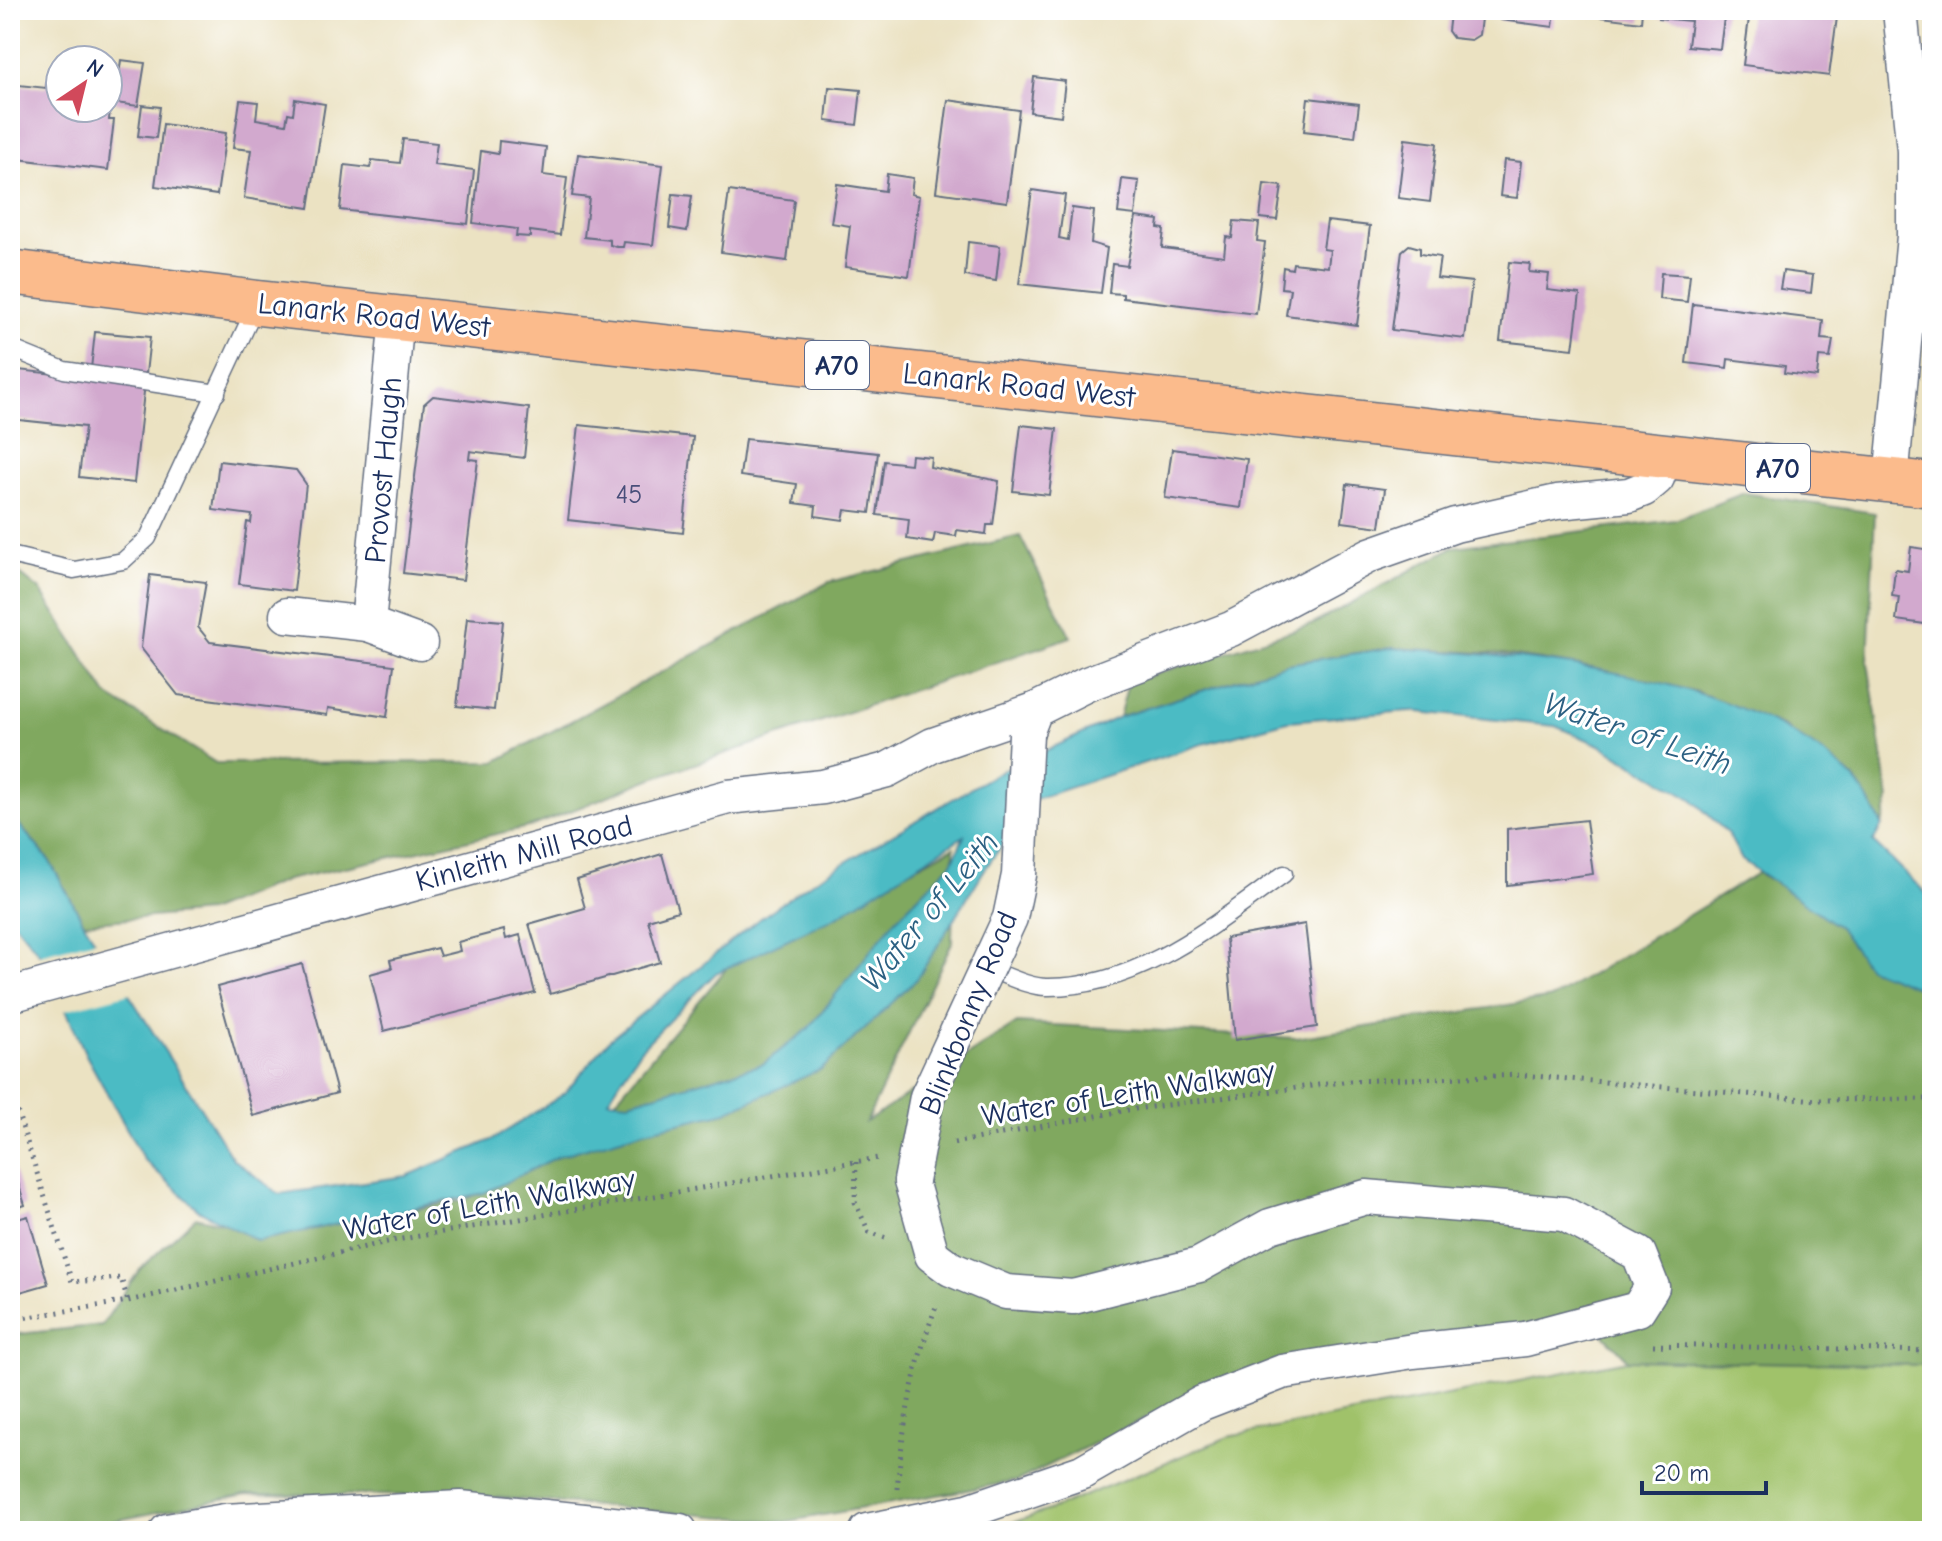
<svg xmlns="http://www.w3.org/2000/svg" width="1942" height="1541" viewBox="0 0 1942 1541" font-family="'Comic Neue',sans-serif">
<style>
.green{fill:#a0c26b;stroke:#5e7864;stroke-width:2}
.forest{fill:#80a85f;stroke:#4e6c5e;stroke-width:2}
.water{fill:#4cbbc4;stroke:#347591;stroke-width:2;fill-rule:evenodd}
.pier{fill:#ebe2c2}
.building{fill:#d2a9ce}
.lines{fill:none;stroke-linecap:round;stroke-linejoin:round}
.service-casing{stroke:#646e81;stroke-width:19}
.minor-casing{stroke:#646e81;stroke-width:37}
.primary-casing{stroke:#646e81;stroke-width:47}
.path{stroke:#646e81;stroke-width:5;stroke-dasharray:2 6;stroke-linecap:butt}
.service{stroke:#fff;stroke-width:16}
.minor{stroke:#fff;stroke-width:34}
.primary{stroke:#fbbb8c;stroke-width:44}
.minor-bridge-casing{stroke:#646e81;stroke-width:37;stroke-linecap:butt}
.minor-bridge{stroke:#fff;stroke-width:34}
.labels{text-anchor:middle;stroke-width:6;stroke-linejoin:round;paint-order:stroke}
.number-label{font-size:26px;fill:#494e7a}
.shield{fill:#fff;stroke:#5f6d8e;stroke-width:2}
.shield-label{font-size:28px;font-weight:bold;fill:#1b2f5e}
.street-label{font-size:30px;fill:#1b2f5e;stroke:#fff}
.water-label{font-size:32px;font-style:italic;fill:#2c6082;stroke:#fff}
</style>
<rect width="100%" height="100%" fill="#fff"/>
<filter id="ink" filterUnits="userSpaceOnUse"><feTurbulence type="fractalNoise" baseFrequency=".0125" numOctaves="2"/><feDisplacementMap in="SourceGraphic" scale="16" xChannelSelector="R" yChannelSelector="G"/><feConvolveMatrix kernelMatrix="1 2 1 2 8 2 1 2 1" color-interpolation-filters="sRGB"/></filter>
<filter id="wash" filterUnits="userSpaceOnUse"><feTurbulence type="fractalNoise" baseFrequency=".006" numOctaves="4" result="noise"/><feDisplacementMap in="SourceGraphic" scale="32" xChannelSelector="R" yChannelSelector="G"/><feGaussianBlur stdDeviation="1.8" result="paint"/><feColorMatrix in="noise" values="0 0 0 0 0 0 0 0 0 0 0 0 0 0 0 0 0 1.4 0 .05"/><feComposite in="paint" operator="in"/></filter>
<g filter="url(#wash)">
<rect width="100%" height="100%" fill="#ebe2c2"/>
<polygon class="green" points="1628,1360 1932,1365 1932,1531 988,1531 1052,1509 1228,1437"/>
<g class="forest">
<polygon points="1744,493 1875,513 1868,662 1889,800 1882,825 1855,779 1784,727 1698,692 1592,668 1503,654 1390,648 1287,664 1119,717 1128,683 1313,624 1453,547 1675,520"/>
<polygon points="1020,536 1071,637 653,778 533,826 287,880 208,912 84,923 49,860 10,814 10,566 40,590 107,695 216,763 495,762 829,582"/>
<polygon points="954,847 952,943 866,1122 1017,1023 1295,1038 1553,998 1758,873 1932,975 1932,1365 1628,1360 1587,1317 1215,1384 1017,1481 784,1522 480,1496 247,1494 64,1531 10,1531 10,1335 102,1325 140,1269 196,1217 273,1235 465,1200 582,1140 731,963"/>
</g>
<path class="water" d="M1390,648C1533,656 1746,673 1853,778C1865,790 1874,810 1882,825L1873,842L1932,899V993L1868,968L1839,927L1742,860L1728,834L1692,799L1602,746L1555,726L1409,711L1288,721L1199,745L1035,799L985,869L917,979L822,1069L726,1112L645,1131L559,1156L484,1193L258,1241L200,1211L144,1160L86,1055L43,958L10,917V814L49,860L84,923L233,1159L279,1194L407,1176L494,1139L565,1093L608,1041L754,923L812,882L997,773L1119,717L1287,664ZM964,836L952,863L896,919L808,1029L763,1064L629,1102L608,1100L640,1050L716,973L837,916Z"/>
<polygon class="pier" points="99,939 134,992 62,1011 36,955"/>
<g id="blocks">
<g class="building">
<polygon points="1430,10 1482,10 1479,35 1471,40 1453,38 1448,31 1450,14"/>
<polygon points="1501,10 1555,10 1553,27 1500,20"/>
<polygon points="1578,10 1642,10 1641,22 1577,14"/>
<polygon points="1660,10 1725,10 1720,49 1688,46 1691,21 1659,18"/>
<polygon points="1750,10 1838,10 1829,76 1743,65"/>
<polygon points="121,60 145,63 138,106 115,103"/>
<polygon points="108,74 114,75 110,107 108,107"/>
<polygon points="1034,77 1065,81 1061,116 1030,112"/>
<polygon points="47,78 60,79 60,108 110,108 109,120 114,120 108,170 10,158 10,84 46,88"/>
<polygon points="829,87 861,90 857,125 826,121"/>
<polygon points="1308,98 1359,104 1355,137 1304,131"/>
<polygon points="295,99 325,104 309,208 244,198 251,150 233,148 240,100 258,102 256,119 286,124 288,113 293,114"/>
<polygon points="948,100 1019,110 1007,202 936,192"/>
<polygon points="142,105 160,107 156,138 138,136"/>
<polygon points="163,124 226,133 217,195 155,186"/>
<polygon points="403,139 437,143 434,165 474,170 468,224 340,210 345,165 370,168 372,160 400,163"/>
<polygon points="1405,139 1437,143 1430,202 1398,198"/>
<polygon points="499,141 546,147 543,175 567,178 560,235 530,231 530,237 516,236 517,229 473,223 481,151 498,154"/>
<polygon points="578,154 663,165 653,245 624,242 623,247 617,247 610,245 610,240 584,237 589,198 572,196"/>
<polygon points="1504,160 1521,162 1517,198 1500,196"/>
<polygon points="887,174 913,178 911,194 919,196 909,276 845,267 850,226 831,223 837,184 885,191"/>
<polygon points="1122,179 1139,181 1135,215 1118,213"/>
<polygon points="1264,184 1282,186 1277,220 1260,218"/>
<polygon points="1032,190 1065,195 1059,238 1068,240 1072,208 1094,211 1091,243 1107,248 1101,293 1019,284"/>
<polygon points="729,191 794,200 787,261 721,252"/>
<polygon points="673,194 692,196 687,231 669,228"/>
<polygon points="1136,217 1159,220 1158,228 1164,229 1162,248 1224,256 1226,237 1232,238 1234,221 1259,223 1257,241 1265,242 1256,314 1123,298 1123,294 1109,293 1112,264 1127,266"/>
<polygon points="1327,221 1370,226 1357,325 1286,315 1290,289 1281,288 1283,267 1292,269 1293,263 1328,267 1330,250 1323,249"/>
<polygon points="968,242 1000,246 996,281 965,276"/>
<polygon points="1409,245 1420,248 1420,254 1440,257 1437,278 1472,282 1465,339 1392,330 1402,251"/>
<polygon points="1509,262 1530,264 1529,272 1549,274 1547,290 1580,294 1573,349 1500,341"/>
<polygon points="1783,271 1813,275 1811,293 1780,289"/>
<polygon points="1661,273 1690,275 1687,302 1659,299"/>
<polygon points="1693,304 1823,320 1821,339 1833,340 1830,358 1819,357 1817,377 1784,373 1785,366 1728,359 1727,368 1686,363"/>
<polygon points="95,332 150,337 134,483 79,477 85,427 10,419 10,369 90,378"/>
<polygon points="433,396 529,408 524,458 470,451 469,459 478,460 463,580 403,573 424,404"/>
<polygon points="579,425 693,437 683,533 568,520"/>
<polygon points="1021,425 1057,429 1049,495 1013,491"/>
<polygon points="745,439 878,453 870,513 845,510 843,520 815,516 816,506 794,503 797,484 740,476"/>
<polygon points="1172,449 1247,459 1241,508 1165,498"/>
<polygon points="911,455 931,457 930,467 999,481 993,525 987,525 986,534 957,530 956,536 935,533 933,543 907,539 909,519 877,515 884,461 910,464"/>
<polygon points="219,461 296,470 306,484 294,591 239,584 247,522 251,523 252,515 213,510"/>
<polygon points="1347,484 1385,489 1380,527 1342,522"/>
<polygon points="1911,547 1932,550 1932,625 1896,620 1899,597 1892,596 1895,569 1908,571"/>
<polygon points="150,575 206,582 198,627 210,642 394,665 387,717 328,708 327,715 178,695 141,648"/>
<polygon points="467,618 503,621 494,710 457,706"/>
<polygon points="1586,820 1593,874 1507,885 1507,829"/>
<polygon points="662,854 678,911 648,920 660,962 550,994 529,924 585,908 577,880"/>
<polygon points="1305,924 1317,1027 1235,1040 1226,938"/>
<polygon points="504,930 506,939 520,935 535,993 384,1031 370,974 392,968 390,960 437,948 440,956 460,951 458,942"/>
<polygon points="302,964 337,1093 253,1116 217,987"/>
<polygon points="10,1156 25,1205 10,1210"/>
<polygon points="28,1216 48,1284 10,1295 10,1221"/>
</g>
</g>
</g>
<g filter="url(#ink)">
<use href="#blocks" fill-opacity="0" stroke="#646e81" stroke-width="2"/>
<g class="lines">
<g class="service-casing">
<g id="service">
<polyline points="10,348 64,370 217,393"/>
<polyline points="10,555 74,570 123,561 148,538 257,304"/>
<path d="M988,969C1006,975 1028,987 1047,987C1139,988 1213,925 1284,874"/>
</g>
</g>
<g class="minor-casing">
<g id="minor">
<polyline points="1891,480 1914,236 1914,151 1900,10"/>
<polyline points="287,615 368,624 420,643"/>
<polyline points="368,624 397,317"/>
<polyline points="1027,731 1035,710 1087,684 1231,629 1370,555 1455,525 1557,502 1629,495 1644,489 1657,478 1665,456"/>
<polyline points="10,995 728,797 823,787 887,770 933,745 1035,710"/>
<polyline points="167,1531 225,1521 460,1508 680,1531"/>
<polyline points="867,1531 968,1511 1082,1472 1202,1403 1282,1372 1413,1351 1525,1339 1638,1309 1652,1287 1639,1254 1564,1214 1366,1197 1270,1226 1199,1265 1073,1297 1006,1292 951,1269 932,1255 911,1181"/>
</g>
</g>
<g class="primary-casing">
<polyline id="primary" points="10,272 258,303 1932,485"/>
</g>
<g class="path">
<polyline points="10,1089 72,1282 121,1278 128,1301"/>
<polyline points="954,1143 1128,1110 1350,1081 1521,1075 1817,1100 1932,1099"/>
<polyline points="856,1162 855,1202 869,1232 886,1238"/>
<polyline points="10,1320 128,1301 396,1240 878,1158"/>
<polyline points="1653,1345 1932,1351"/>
<path d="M897,1489C904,1419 912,1370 937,1304"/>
</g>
<use href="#service" class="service"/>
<use href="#minor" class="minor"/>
<use href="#primary" class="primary"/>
<g class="minor-bridge-casing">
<polyline id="minor-bridge" points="911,1181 927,1097 1010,918 1019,875 1026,734"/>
</g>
<use href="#minor-bridge" class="minor-bridge"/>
</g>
</g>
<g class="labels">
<g class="number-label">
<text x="629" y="503">45</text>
</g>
<g class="shield">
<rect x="805" y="341" width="64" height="48" rx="6"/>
<rect x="1746" y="444" width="64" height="48" rx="6"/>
</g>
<g class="shield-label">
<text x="837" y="375">A70</text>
<text x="1778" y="478">A70</text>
</g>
<g class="street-label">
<text transform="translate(374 315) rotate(6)" y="10">Lanark Road West</text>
<text transform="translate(1019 385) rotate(6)" y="10">Lanark Road West</text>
<text transform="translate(383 470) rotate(-85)" y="10">Provost Haugh</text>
<text transform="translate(524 853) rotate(-15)" y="10">Kinleith Mill Road</text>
<text transform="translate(968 1013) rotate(-68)" y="10">Blinkbonny Road</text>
<text transform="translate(1128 1093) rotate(-9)" y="10">Water of Leith Walkway</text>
<text transform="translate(489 1204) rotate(-10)" y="10">Water of Leith Walkway</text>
</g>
<g class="water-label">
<text transform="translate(1638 733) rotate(19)" y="11">Water of Leith</text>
<text transform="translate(929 911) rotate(-50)" y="11">Water of Leith</text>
</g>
</g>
<rect width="1942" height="1541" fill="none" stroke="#fff" stroke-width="40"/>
<g transform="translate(84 84) rotate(35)"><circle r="38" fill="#ffffff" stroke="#a4acbf" stroke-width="2"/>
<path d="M0-6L14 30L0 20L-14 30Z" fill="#d1495b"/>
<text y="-12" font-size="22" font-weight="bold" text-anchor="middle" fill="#1b2f5e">N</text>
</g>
<path d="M1642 1481v12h124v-12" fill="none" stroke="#1b2f5e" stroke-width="4"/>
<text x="1654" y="1481" font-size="24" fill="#1b2f5e" stroke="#ffffff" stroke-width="6" paint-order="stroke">20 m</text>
</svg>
